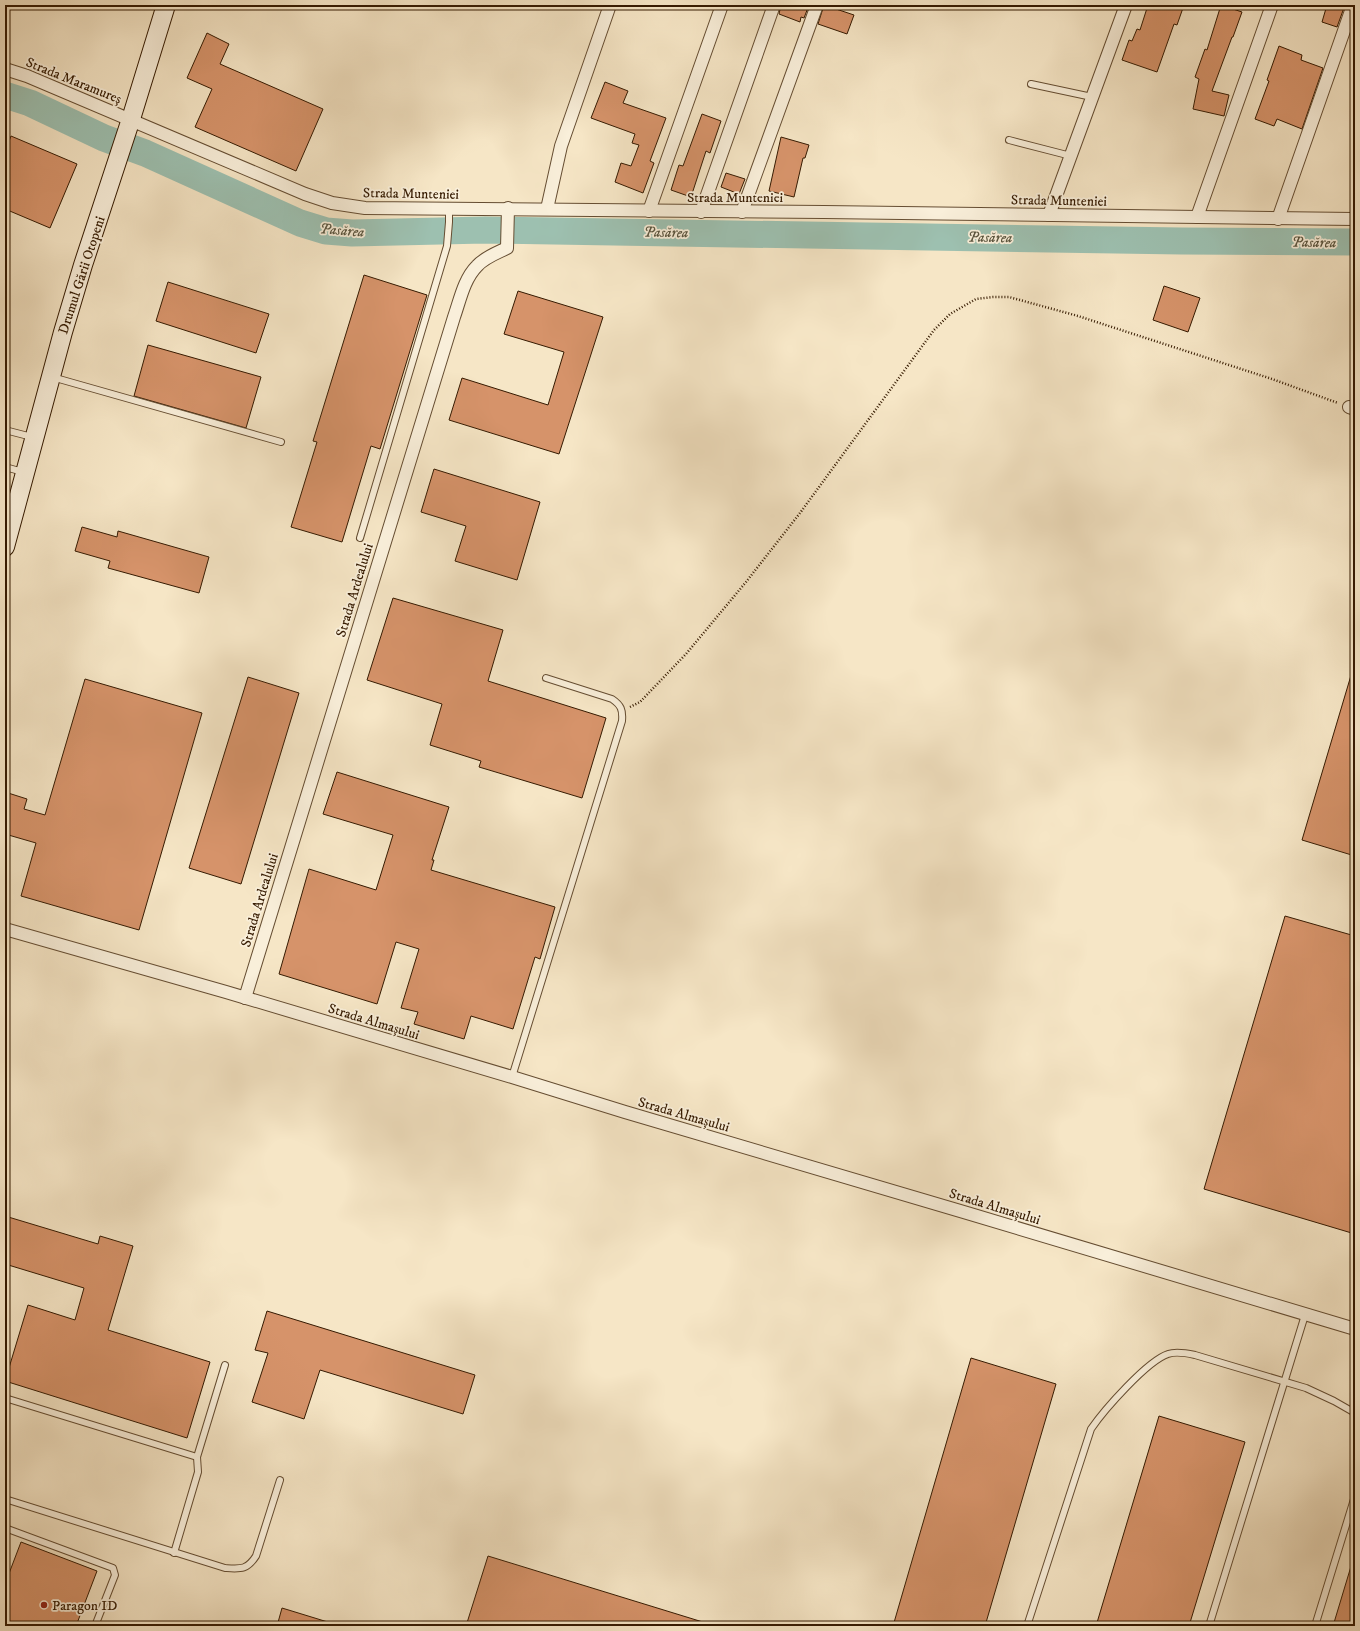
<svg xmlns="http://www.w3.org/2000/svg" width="1360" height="1631" viewBox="0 0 1360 1631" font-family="'IM FELL DW Pica',serif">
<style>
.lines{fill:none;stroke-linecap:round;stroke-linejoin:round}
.river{stroke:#9dc0b0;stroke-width:27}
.building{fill:#d6936a;stroke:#351a01}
.lane-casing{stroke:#654d32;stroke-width:8}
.street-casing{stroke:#654d32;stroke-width:14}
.secondary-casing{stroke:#351a01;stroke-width:20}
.path{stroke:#351a01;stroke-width:2.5;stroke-dasharray:1 2;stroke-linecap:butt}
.lane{stroke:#f9efda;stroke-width:6}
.street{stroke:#f9efda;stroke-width:12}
.secondary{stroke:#f9efda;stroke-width:18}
.poi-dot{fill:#8f2418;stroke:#f9efda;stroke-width:1.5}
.labels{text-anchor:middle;stroke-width:3.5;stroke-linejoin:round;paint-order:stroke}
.street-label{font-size:14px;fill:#351a01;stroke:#f9efda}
.poi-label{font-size:14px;fill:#351a01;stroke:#f9efda;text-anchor:start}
.water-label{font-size:15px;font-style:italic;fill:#59543e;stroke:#f9efda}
</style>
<rect width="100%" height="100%" fill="#f6e6c6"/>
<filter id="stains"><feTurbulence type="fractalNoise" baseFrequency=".005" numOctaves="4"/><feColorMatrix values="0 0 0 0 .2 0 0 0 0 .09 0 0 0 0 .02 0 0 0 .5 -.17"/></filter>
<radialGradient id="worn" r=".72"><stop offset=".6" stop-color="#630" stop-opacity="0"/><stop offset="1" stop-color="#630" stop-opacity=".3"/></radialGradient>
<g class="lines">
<polyline class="river" points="5,95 30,103 104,138 145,153 300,223 326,231 352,233 485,230 1182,241 1355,242"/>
</g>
<g class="building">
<polygon points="781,5 809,5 804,18 801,17 800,22 779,14"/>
<polygon points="824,5 854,15 847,34 818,24"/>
<polygon points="1148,5 1184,5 1177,25 1174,24 1157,72 1122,60 1129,40 1132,41 1137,29 1140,30"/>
<polygon points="1221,5 1242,12 1233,37 1232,37 1212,91 1229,95 1224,116 1193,109 1199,79 1195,77 1205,49 1207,50"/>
<polygon points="1327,5 1345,5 1337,27 1322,22"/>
<polygon points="207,33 229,44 220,64 323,109 296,171 195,127 212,89 187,78"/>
<polygon points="1279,46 1302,55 1301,60 1323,68 1302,129 1277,119 1274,126 1255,119 1269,81 1267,80"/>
<polygon points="605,82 628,91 623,103 666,118 650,161 654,163 643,193 615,182 621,163 631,166 639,145 632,143 635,134 591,118"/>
<polygon points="702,114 721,121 710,153 706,151 691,197 671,190 679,165 683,166"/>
<polygon points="11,136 77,164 50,228 5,209 5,151"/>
<polygon points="781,137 809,145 805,158 803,158 794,197 769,191"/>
<polygon points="726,173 745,179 739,194 721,187"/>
<polygon points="364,275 427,295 380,449 371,446 342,542 291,527 317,442 313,441"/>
<polygon points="168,282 269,314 256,353 156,321"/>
<polygon points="1164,286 1200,298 1188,332 1153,320"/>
<polygon points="518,291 603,317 559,454 449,420 462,378 548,405 564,352 504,334"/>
<polygon points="148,345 261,377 246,428 134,396"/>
<polygon points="434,469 540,502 517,580 455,561 466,526 421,512"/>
<polygon points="82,527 117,537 118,531 209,557 199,593 108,568 110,561 75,551"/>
<polygon points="393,598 503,630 488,681 606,718 582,798 479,767 481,761 430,745 442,704 367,680"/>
<polygon points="1352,672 1355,672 1355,856 1302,840"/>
<polygon points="248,677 299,693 241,884 189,868"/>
<polygon points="85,679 202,713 139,930 21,896 36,843 5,834 5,792 27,799 24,809 45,815"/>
<polygon points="337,772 449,807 432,860 434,860 431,870 555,907 540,959 535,957 513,1029 471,1016 464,1039 414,1024 418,1012 401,1008 419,949 396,942 377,1004 279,974 309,869 376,890 393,835 323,814"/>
<polygon points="1285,916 1355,936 1355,1234 1204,1189"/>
<polygon points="5,1216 98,1244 100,1236 133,1246 108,1330 210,1362 187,1438 5,1381 28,1305 75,1320 84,1288 5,1264"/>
<polygon points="267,1311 475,1375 463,1414 320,1370 304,1419 252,1402 268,1353 255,1350"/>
<polygon points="971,1358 1056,1384 985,1626 893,1626"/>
<polygon points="1159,1416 1245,1442 1189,1626 1096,1626"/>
<polygon points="21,1542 97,1571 76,1626 5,1626 5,1584"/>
<polygon points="488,1556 706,1623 705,1626 466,1626"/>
<polygon points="1352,1563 1355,1563 1355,1626 1333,1626"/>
<polygon points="282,1608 331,1623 331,1626 277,1626"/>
</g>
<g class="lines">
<g class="lane-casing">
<g id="lane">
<polyline points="1031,84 1092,97"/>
<polyline points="1009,140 1071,156"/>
<polyline points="52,377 281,442"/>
<polyline points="5,430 32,437"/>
<polyline points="5,467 23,472"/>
<polyline points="360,538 447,246 449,222 449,209"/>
<path d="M512,1077L622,721C623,710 621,705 612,699L546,678"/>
<polyline points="5,1398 197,1457"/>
<path d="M5,1499L225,1568C241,1569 247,1570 256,1556L280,1480"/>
<polyline points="5,1528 113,1568 115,1575 95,1626"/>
<polyline points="174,1553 198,1472 197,1457 225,1365"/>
<path d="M1027,1626L1091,1429C1104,1410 1147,1361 1168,1354C1176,1351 1186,1353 1195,1355L1306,1388L1334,1401L1355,1413"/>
<polyline points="1209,1626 1305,1315"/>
<polyline points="1315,1626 1355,1496"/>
</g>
</g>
<g class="street-casing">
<g id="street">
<polyline points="5,69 27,76 305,194 332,203 365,208 824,212 1355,219"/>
<polyline points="547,209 561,146 610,5"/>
<polyline points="649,211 722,5"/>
<polyline points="701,212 774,5"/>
<polyline points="742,212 817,5"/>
<polyline points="1049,215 1126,5"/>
<polyline points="1197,217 1272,5"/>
<polyline points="1278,219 1353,5"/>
<polyline points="1349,407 1355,409"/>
<polyline points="5,929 226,992 512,1077 625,1112 967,1213 1355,1329"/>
<path d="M245,998L454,317C460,300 464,279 477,266C485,257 497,253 507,248L508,208"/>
</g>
</g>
<g class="secondary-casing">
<polyline id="secondary" points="5,547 63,332 83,265 131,119 166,5"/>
</g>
<polyline class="path" points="630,707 640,702 686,654 746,582 800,513 934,330 950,314 976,299 993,297 1009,297 1078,316 1272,379 1338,403"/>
<use href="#lane" class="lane"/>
<use href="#street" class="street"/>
<use href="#secondary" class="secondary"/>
</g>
<circle class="poi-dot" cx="44" cy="1605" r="4"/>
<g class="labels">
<g class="street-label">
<text transform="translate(74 80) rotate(22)" y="5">Strada Maramureș</text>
<text transform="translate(411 193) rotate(1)" y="5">Strada Munteniei</text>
<text x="735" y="202">Strada Munteniei</text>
<text transform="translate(1059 200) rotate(1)" y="5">Strada Munteniei</text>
<text transform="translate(81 275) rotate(-72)" y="5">Drumul Gării Otopeni</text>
<text transform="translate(354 590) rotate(-73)" y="5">Strada Ardealului</text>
<text transform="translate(259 900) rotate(-73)" y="5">Strada Ardealului</text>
<text transform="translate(374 1021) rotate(17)" y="5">Strada Almașului</text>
<text transform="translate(684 1114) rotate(16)" y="5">Strada Almașului</text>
<text transform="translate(995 1206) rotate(17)" y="5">Strada Almașului</text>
</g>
<g class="poi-label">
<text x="52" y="1610">Paragon ID</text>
</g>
<g class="water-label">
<text transform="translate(342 230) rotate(5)" y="5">Pasărea</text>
<text transform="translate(666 232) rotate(1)" y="5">Pasărea</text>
<text transform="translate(990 237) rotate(1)" y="5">Pasărea</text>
<text transform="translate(1314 242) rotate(1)" y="5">Pasărea</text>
</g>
</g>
<rect width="1360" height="1631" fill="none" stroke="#f6e6c6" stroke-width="20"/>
<rect x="6" y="6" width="1348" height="1619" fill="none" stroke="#351a01" stroke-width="2"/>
<rect x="10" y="10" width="1340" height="1611" fill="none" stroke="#351a01"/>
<rect width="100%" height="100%" filter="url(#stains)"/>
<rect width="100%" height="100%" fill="url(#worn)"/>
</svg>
